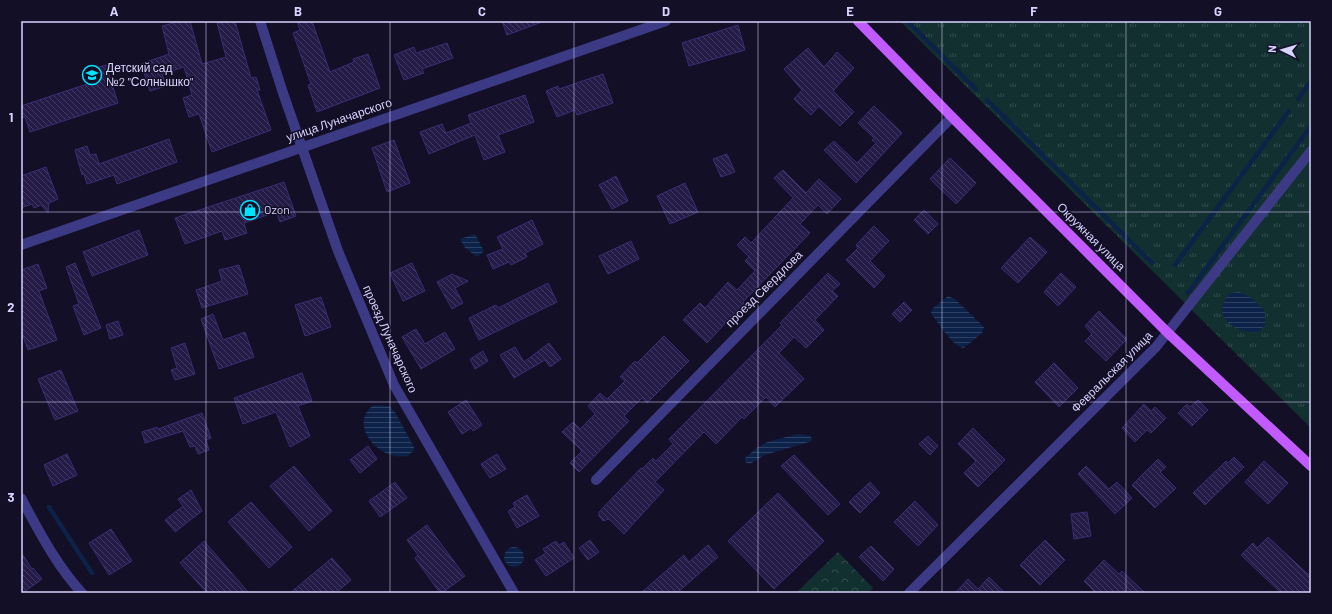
<svg xmlns="http://www.w3.org/2000/svg" width="1332" height="614" viewBox="0 0 1332 614" font-family="Barlow,sans-serif">
<style>
.grass{fill:url(#grass-tufts)}
.forest{fill:url(#forest-crowns)}
.water{fill:url(#water-rules)}
.lines{fill:none;stroke-linecap:round;stroke-linejoin:round}
.stream{stroke:#0c2248;stroke-width:4.5}
.building{fill:url(#building-back-hatch);stroke:#3b2d73}
.minor{stroke:#3d3a85;stroke-width:10}
.major{stroke:#c25bff;stroke-width:10}
.grid{fill:none;stroke:#d9d4ff;stroke-width:1;stroke-opacity:0.55}
.labels{text-anchor:middle;stroke-width:3;stroke-linejoin:round;paint-order:stroke}
.poi-label{font-size:12px;fill:#d9d4ff;stroke:#130f26;text-anchor:start}
.street-label{font-size:12px;fill:#d9d4ff;stroke:#130f26}
.neatline{fill:none;stroke:#d9d4ff;stroke-width:1.5}
.grid-label{font-size:13px;text-anchor:middle;font-weight:bold;fill:#d9d4ff}
</style>
<defs>
<pattern id="grass-tufts" width="24" height="20" patternUnits="userSpaceOnUse"><rect width="24" height="20" fill="#12302f"/><path d="M3 7l-1-3M5 7V3M7 7l1-3M15 17l-1-3M17 17v-4M19 17l1-3" fill="none" stroke="#344d4e"/></pattern>
<pattern id="forest-crowns" width="20" height="18" patternUnits="userSpaceOnUse"><rect width="20" height="18" fill="#12302f"/><path d="M2 6a3 3 0 1 1 6 0M12 15a3 3 0 1 1 6 0" fill="none" stroke="#344d4e"/></pattern>
<pattern id="water-rules" width="6" height="5" patternUnits="userSpaceOnUse"><rect width="6" height="5" fill="#0c2248"/><path d="M0 2.5h6" fill="none" stroke="#2f4163"/></pattern>
<pattern id="building-back-hatch" width="6" height="6" patternUnits="userSpaceOnUse"><rect width="6" height="6" fill="#241b47"/><path d="M-1 5l2 2M0 0l6 6M5-1l2 2" fill="none" stroke="#433b63"/></pattern>
</defs>
<rect width="100%" height="100%" fill="#130f26"/>
<polygon class="grass" points="900,21 1311,21 1311,428"/>
<polygon class="forest" points="838,552 873,588 868,593 796,593"/>
<g class="water">
<polygon points="475,234 484,251 477,257 465,248 460,239"/>
<path d="M1240,292L1250,297L1265,311V325L1259,332C1235,335 1209,315 1230,293Z"/>
<path d="M948,296L955,299L984,327L982,333L964,348C953,347 938,323 931,313L933,308Z"/>
<path d="M374,405L389,406L395,412L414,447V450L408,456C378,462 347,423 374,405Z"/>
<path d="M799,434L811,436L812,441L765,455L750,464L745,462V458C766,438 773,441 799,434Z"/>
<circle cx="514" cy="557" r="10"/>
</g>
<g class="lines">
<g class="stream">
<polyline points="907,21 976,89"/>
<polyline points="1298,99 1311,81"/>
<polyline points="987,100 1152,263"/>
<polyline points="1175,265 1289,111"/>
<polyline points="1188,293 1311,126"/>
<polyline points="49,507 92,573"/>
</g>
</g>
<g class="building">
<polygon points="181,21 190,21 202,64 226,57 217,23 235,21 251,78 256,77 260,90 257,90 271,130 212,152 199,114 189,117 183,98 192,95 184,67 162,74 166,86 150,91 141,64 169,54 162,26"/>
<polygon points="297,21 312,21 330,72 354,62 353,59 368,54 380,88 317,112 308,85 311,84 293,33 300,30"/>
<polygon points="502,21 541,21 542,22 507,35"/>
<polygon points="738,25 745,50 689,66 682,43"/>
<polygon points="447,43 453,58 422,69 424,73 404,80 394,55 414,47 416,53"/>
<polygon points="808,48 824,67 837,52 854,68 833,91 854,112 840,126 819,106 811,115 794,99 802,90 784,69"/>
<polygon points="106,65 118,103 30,132 25,117 21,118 21,106 93,82 89,70"/>
<polygon points="603,74 613,103 577,115 575,110 557,117 546,91 558,86 559,89"/>
<polygon points="525,95 534,122 498,135 505,152 484,160 475,135 429,154 420,132 442,124 446,133 471,123 468,115"/>
<polygon points="874,106 902,133 856,183 824,150 834,141 857,163 876,143 872,140 874,138 858,123"/>
<polygon points="169,139 177,162 117,184 114,175 87,184 84,174 82,175 75,150 87,146 90,155 96,154 99,164"/>
<polygon points="394,140 410,183 387,192 372,148"/>
<polygon points="727,154 735,172 721,177 713,159"/>
<polygon points="950,158 976,183 956,204 930,179"/>
<polygon points="46,167 58,199 49,203 48,213 41,205 34,208 32,204 21,208 21,176"/>
<polygon points="783,170 806,193 819,179 841,199 827,214 818,205 800,224 810,233 743,302 744,303 707,343 683,320 700,303 705,308 728,282 737,290 755,271 745,261 749,257 737,245 745,237 751,243 793,198 774,178"/>
<polygon points="616,176 628,201 612,209 599,185"/>
<polygon points="284,182 296,216 280,222 276,212 244,223 247,233 225,240 222,231 185,244 175,218"/>
<polygon points="685,183 698,212 670,224 657,196"/>
<polygon points="924,210 938,224 928,234 914,220"/>
<polygon points="532,220 543,244 525,253 527,257 511,265 509,262 493,269 487,255 503,249 497,237"/>
<polygon points="874,226 889,241 870,261 885,276 874,288 846,260 858,248 856,245"/>
<polygon points="139,230 148,255 92,276 83,252"/>
<polygon points="1030,237 1047,252 1018,283 1001,268"/>
<polygon points="631,241 639,259 608,274 599,256"/>
<polygon points="75,263 101,328 84,335 73,306 79,304 66,267"/>
<polygon points="412,263 425,291 403,301 390,273"/>
<polygon points="38,264 47,288 39,291 57,340 28,350 21,330 21,270"/>
<polygon points="239,265 248,294 202,308 196,290 222,281 219,270"/>
<polygon points="828,273 840,284 832,291 838,296 815,320 824,330 806,348 794,337 779,353 804,379 775,407 766,397 744,419 742,417 716,444 704,432 655,482 664,490 624,534 609,519 603,521 599,516 599,512 641,468 642,469 653,458 656,461 673,444 669,439 782,325 780,323"/>
<polygon points="1061,273 1076,287 1058,306 1044,292"/>
<polygon points="452,274 468,281 455,288 463,303 452,309 437,282"/>
<polygon points="548,283 557,302 479,340 469,318 496,305 498,308"/>
<polygon points="321,297 331,327 305,336 295,305"/>
<polygon points="904,302 912,310 900,322 892,314"/>
<polygon points="1099,311 1127,339 1106,361 1085,341 1092,334 1085,326"/>
<polygon points="213,314 223,340 245,332 254,357 219,369 201,319"/>
<polygon points="118,321 123,335 110,339 106,325"/>
<polygon points="416,329 425,344 445,332 455,349 421,369 402,337"/>
<polygon points="664,336 689,361 647,403 642,398 624,416 629,421 579,472 570,463 582,451 562,432 573,422 580,429 595,414 588,406 600,393 607,399 625,381 620,377 635,361 637,363"/>
<polygon points="185,343 195,374 175,380 171,370 177,368 171,348"/>
<polygon points="549,343 561,359 550,367 545,360 514,378 500,355 515,347 524,362"/>
<polygon points="483,351 488,361 475,369 470,359"/>
<polygon points="1054,363 1078,388 1059,407 1035,382"/>
<polygon points="61,370 78,411 55,420 38,379"/>
<polygon points="302,373 312,401 298,406 310,436 290,447 276,412 243,424 234,398"/>
<polygon points="466,400 482,425 473,431 471,428 462,434 448,412"/>
<polygon points="1198,400 1208,410 1192,426 1178,413 1187,404 1190,407"/>
<polygon points="1144,404 1151,411 1155,407 1166,418 1151,433 1147,430 1135,442 1122,428"/>
<polygon points="202,413 211,438 206,440 209,450 198,454 195,446 190,447 183,431 145,443 142,432 157,427 158,429"/>
<polygon points="973,428 1005,460 978,487 964,473 976,461 958,444"/>
<polygon points="928,436 938,446 930,455 919,444"/>
<polygon points="368,446 377,459 360,473 350,460"/>
<polygon points="67,454 77,475 53,486 44,465"/>
<polygon points="497,454 506,469 490,478 481,464"/>
<polygon points="794,455 840,504 828,515 781,466"/>
<polygon points="1234,457 1244,467 1205,505 1193,493 1226,461 1228,463"/>
<polygon points="1158,459 1166,467 1160,472 1176,488 1155,508 1132,485"/>
<polygon points="1264,461 1288,483 1268,504 1245,482"/>
<polygon points="294,466 332,511 309,531 270,486"/>
<polygon points="1086,466 1109,489 1117,482 1132,498 1115,514 1078,474"/>
<polygon points="395,482 407,498 380,517 369,501"/>
<polygon points="870,482 880,493 860,513 849,502"/>
<polygon points="191,490 202,511 175,532 165,520 183,506 178,499"/>
<polygon points="778,493 824,541 774,589 728,541"/>
<polygon points="527,495 539,516 517,528 508,511 515,507 513,503"/>
<polygon points="915,501 938,525 918,546 894,522"/>
<polygon points="251,502 292,547 269,568 228,522"/>
<polygon points="1087,512 1091,536 1074,539 1071,514"/>
<polygon points="427,525 465,576 442,593 440,593 415,558 418,555 407,540"/>
<polygon points="111,529 132,561 109,575 89,543"/>
<polygon points="1268,537 1311,577 1311,593 1281,593 1241,555 1253,543 1257,548"/>
<polygon points="590,540 599,552 588,560 579,548"/>
<polygon points="1045,540 1065,560 1040,585 1020,565"/>
<polygon points="204,541 249,593 207,593 180,563"/>
<polygon points="556,541 559,545 564,542 574,558 546,576 535,560 546,553 543,549"/>
<polygon points="708,545 718,557 677,593 641,593 684,555 689,562"/>
<polygon points="871,546 894,569 883,581 859,557"/>
<polygon points="21,552 32,569 33,568 42,579 23,593 21,593"/>
<polygon points="332,558 351,580 336,593 290,593"/>
<polygon points="1104,560 1119,574 1122,571 1145,593 1096,593 1084,581"/>
<polygon points="989,577 1005,593 955,593 968,579 978,589"/>
</g>
<g class="lines">
<g class="minor">
<polyline points="260,21 283,93 338,251 394,385 514,593"/>
<polyline points="21,245 666,21"/>
<polyline points="596,480 952,117"/>
<path d="M21,498C39,531 56,565 82,593"/>
<polyline points="909,593 1156,347 1311,151"/>
</g>
<polyline class="major" points="858,21 952,117 1168,333 1311,466"/>
</g>
<path class="grid" d="M206,21V593M390,21V593M574,21V593M758,21V593M942,21V593M1126,21V593M21,212H1311M21,402H1311"/>
<defs>
<g id="school-ring" transform="scale(1)"><circle r="9.5" fill="#130f26" stroke="#00e5ff" stroke-width="1.5"/><path d="M0-5L7-2L0 1L-7-2ZM-4 1L0 2.5L4 1V4Q0 6-4 4Z" fill="#00e5ff"/></g>
<g id="shop-ring" transform="scale(1)"><circle r="9.5" fill="#130f26" stroke="#00e5ff" stroke-width="1.5"/><path d="M-5-2.5h2.3a2.7 3.5 0 0 1 5.4 0H5L5.5 6h-11ZM-1.5-2.5h3a1.5 2.3 0 0 0-3 0Z" fill="#00e5ff"/></g>
</defs>
<g fill-rule="evenodd">
<use href="#school-ring" x="92" y="75"/>
<use href="#shop-ring" x="250" y="210"/>
</g>
<g class="labels">
<g class="poi-label">
<text x="106" y="72">Детский сад<tspan x="106" dy="14">№2 "Солнышко"</tspan></text>
<text x="264" y="214">Ozon</text>
</g>
<g class="street-label">
<text transform="translate(339 120) rotate(-19)" y="4">улица Луначарского</text>
<text transform="translate(1091 237) rotate(45)" y="4">Окружная улица</text>
<text transform="translate(764 289) rotate(-45)" y="4">проезд Свердлова</text>
<text transform="translate(390 339) rotate(66)" y="4">проезд Луначарского</text>
<text transform="translate(1112 372) rotate(-45)" y="4">Февральская улица</text>
</g>
</g>
<rect width="1332" height="614" fill="none" stroke="#130f26" stroke-width="44"/>
<g transform="translate(1282 50) rotate(275)" stroke="#130f26" stroke-width="3" paint-order="stroke">
<path d="M0-3L7 15L0 10L-7 15Z" fill="#d9d4ff"/>
<text y="-6" font-size="11" font-weight="bold" text-anchor="middle" fill="#d9d4ff">N</text>
</g>
<rect x="22" y="22" width="1288" height="570" class="neatline"/>
<g class="grid-label">
<text x="114" y="16">A</text>
<text x="298" y="16">B</text>
<text x="482" y="16">C</text>
<text x="666" y="16">D</text>
<text x="850" y="16">E</text>
<text x="1034" y="16">F</text>
<text x="1218" y="16">G</text>
<text x="11" y="122">1</text>
<text x="11" y="312">2</text>
<text x="11" y="502">3</text>
</g>
</svg>
